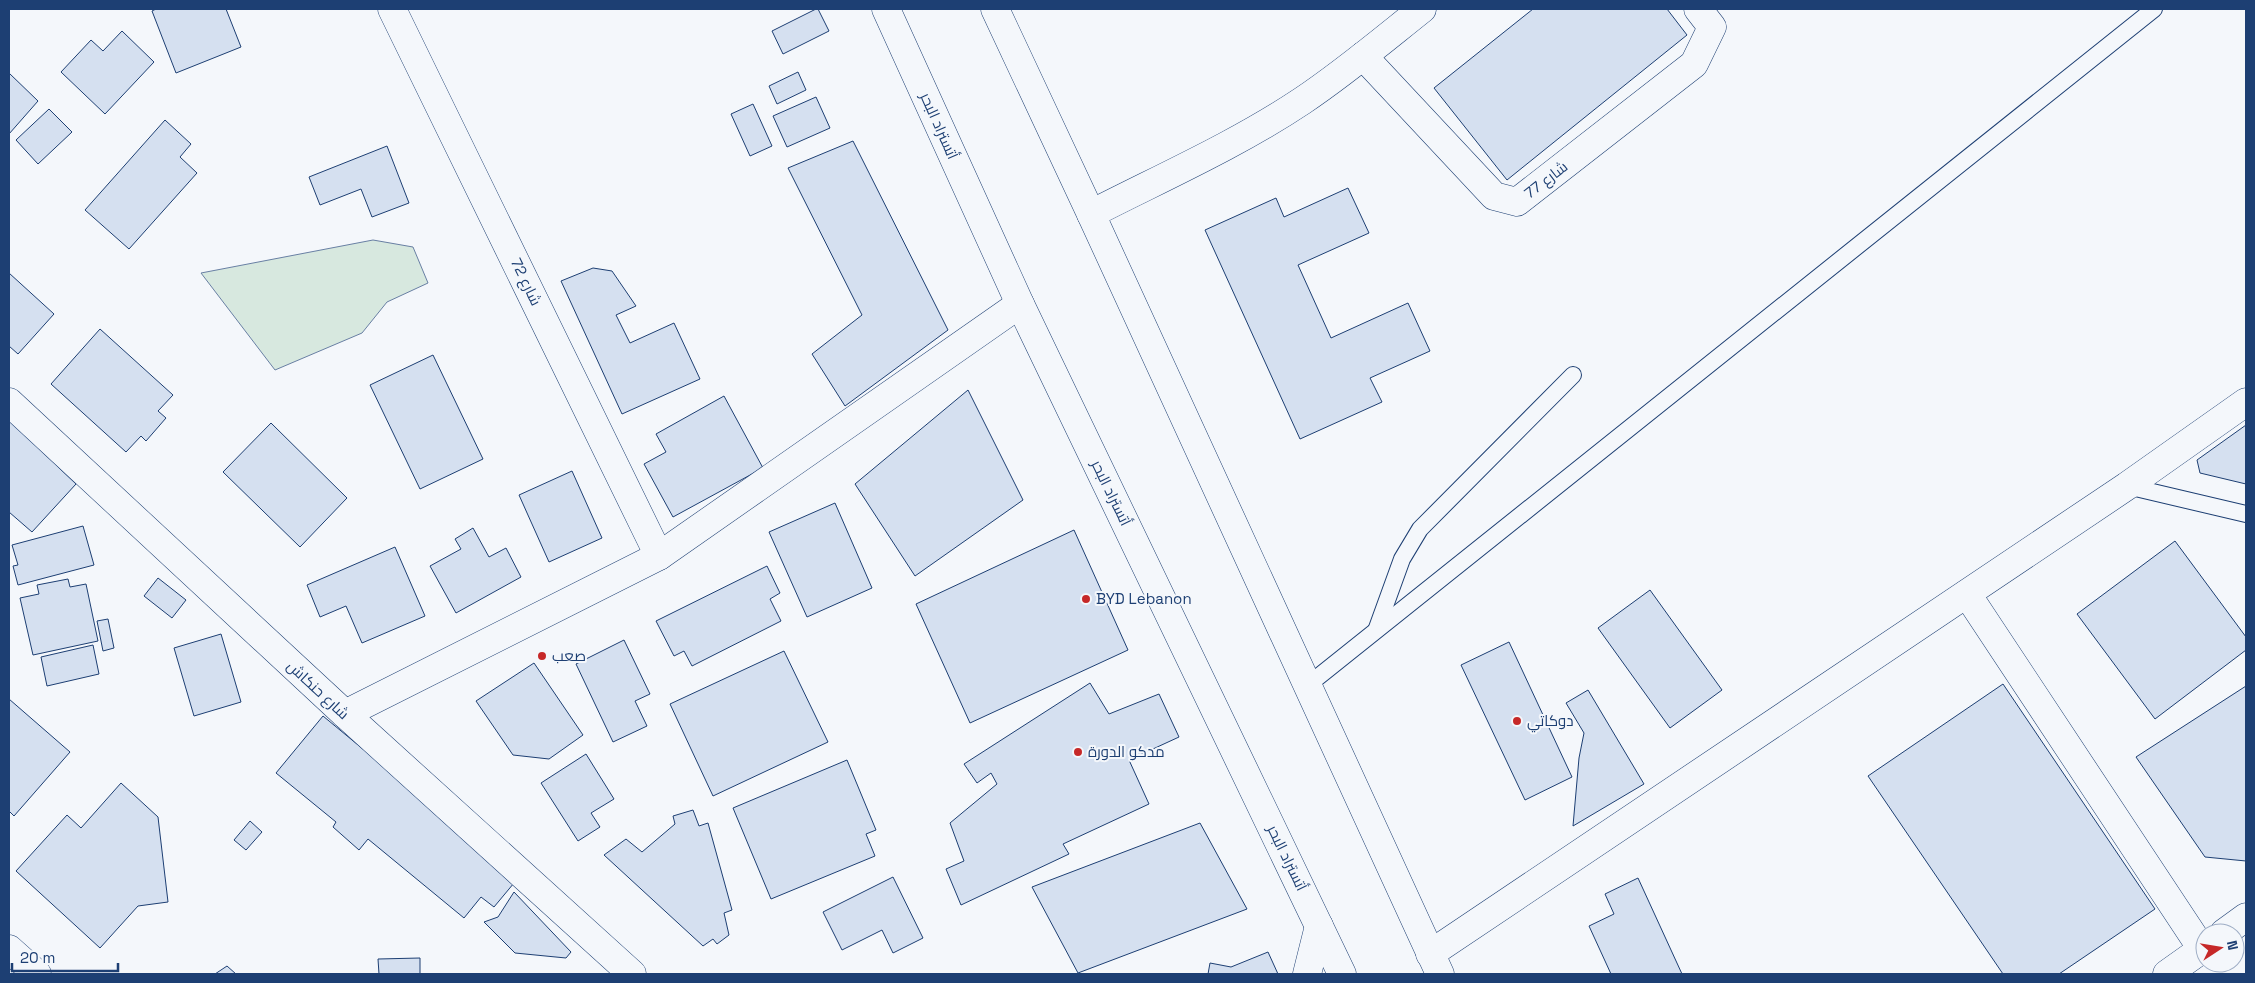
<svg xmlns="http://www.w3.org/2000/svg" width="2255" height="983" viewBox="0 0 2255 983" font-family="'Space Grotesk',Cairo,sans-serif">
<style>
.green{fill:#d7e8df;stroke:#687fa3}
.building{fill:#d5e0f0;stroke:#1d3f73}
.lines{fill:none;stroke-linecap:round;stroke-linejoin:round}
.lane-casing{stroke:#1d3f73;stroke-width:18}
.street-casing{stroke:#1d3f73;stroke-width:29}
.secondary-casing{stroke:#1d3f73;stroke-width:29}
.highway-casing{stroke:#1d3f73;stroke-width:29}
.lane{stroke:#f4f7fb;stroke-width:16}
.street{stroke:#f4f7fb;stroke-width:28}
.secondary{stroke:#f4f7fb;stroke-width:28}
.highway{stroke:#f4f7fb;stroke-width:28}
.poi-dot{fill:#c62828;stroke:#f4f7fb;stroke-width:2}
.labels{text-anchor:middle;stroke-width:4;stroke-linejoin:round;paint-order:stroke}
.street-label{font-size:15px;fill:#1d3f73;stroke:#f4f7fb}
.poi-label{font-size:15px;fill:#1d3f73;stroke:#f4f7fb;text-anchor:start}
</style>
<rect width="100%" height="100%" fill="#f4f7fb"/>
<polygon class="green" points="373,240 413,247 428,283 387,302 362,333 275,370 201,273"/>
<g class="building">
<polygon points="156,9 226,9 241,47 176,73 152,11"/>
<polygon points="816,9 818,9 829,31 783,54 772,31"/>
<polygon points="1533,9 1667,9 1687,35 1507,180 1434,88"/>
<polygon points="122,31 154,62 105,114 61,72 91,40 103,51"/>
<polygon points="798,72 806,90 777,104 769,86"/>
<polygon points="9,73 38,101 9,134"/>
<polygon points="816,97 830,128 787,147 773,116"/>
<polygon points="753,104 772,146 750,156 731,114"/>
<polygon points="49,109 72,132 38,164 16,140"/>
<polygon points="165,120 191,144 180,157 197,173 129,249 85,210"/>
<polygon points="853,141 948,330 845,406 812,354 862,315 788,168"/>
<polygon points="387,146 409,203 372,217 361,189 320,205 309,177"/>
<polygon points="1348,188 1369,233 1298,265 1331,338 1408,303 1430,351 1370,378 1382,402 1300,439 1205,230 1276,198 1284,217"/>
<polygon points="593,268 612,271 636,306 616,315 630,343 674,323 700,379 622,414 561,281"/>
<polygon points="9,273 54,314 18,354 9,346"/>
<polygon points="100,329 173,395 158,411 166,418 146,441 141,436 126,452 51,384"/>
<polygon points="433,355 483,459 420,489 370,385"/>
<polygon points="968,390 1023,500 915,576 855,484"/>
<polygon points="724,396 763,468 673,517 644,464 666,452 656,434"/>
<polygon points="9,420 76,484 32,532 9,512"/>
<polygon points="271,423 347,498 300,547 223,472"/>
<polygon points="2246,425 2246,484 2200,473 2197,460"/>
<polygon points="572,471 602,538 549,562 519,495"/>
<polygon points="835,503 872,588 807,617 769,532"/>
<polygon points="83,526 94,565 18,585 13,566 18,565 12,545"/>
<polygon points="473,528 489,557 506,548 521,577 456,613 430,566 461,549 455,539"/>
<polygon points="1074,530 1128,650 970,723 916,604"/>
<polygon points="2175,541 2246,637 2246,650 2155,719 2077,614"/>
<polygon points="395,547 425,616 362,643 346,606 320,617 307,585"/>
<polygon points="767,566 780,593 770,599 781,621 692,666 684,651 674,656 656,621"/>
<polygon points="158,578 186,600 172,618 144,596"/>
<polygon points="68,579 70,587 86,584 98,641 33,655 20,598 39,594 37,585"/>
<polygon points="1650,590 1722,690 1670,728 1598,628"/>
<polygon points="108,619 114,648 103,651 97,621"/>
<polygon points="221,634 241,702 194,716 174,648"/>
<polygon points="624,640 650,694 635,701 647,726 613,742 576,664"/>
<polygon points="1509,642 1572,777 1525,800 1461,665"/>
<polygon points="93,645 99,674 47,686 41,657"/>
<polygon points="784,651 828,742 713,796 670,704"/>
<polygon points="534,663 583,735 549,759 513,755 476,701"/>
<polygon points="1090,683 1109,714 1159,694 1179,737 1129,760 1149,804 1063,844 1069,854 961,905 946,869 964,861 950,823 997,784 991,773 977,783 964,764"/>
<polygon points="2003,684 2155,909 2059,974 2003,974 1868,776"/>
<polygon points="2246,686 2246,861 2205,857 2136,757"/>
<polygon points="1588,690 1644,784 1573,826 1579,758 1584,733 1566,703"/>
<polygon points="9,699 70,752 14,816 9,811"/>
<polygon points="323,716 502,864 514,883 494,907 481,897 464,918 368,839 359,850 333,827 336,822 276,773"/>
<polygon points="586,754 614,799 591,813 600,827 578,841 541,783"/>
<polygon points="847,760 876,830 866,834 875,856 771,899 733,808"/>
<polygon points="121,783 158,817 168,902 138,906 100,948 16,871 67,815 81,828"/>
<polygon points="693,810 699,826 708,823 732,910 724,913 729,935 717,944 713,939 703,946 604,855 626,839 642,852 675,824 673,816"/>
<polygon points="250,821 262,832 246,850 234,840"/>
<polygon points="1200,823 1247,909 1078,973 1032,887"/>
<polygon points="893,877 923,938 893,953 882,930 842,950 823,912"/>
<polygon points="1638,878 1682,974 1611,974 1589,926 1614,914 1605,894"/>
<polygon points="514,892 571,952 566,958 515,953 484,922 498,917"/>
<polygon points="1268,952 1278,974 1208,974 1210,963 1231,967"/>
<polygon points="420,958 420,974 379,974 378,959"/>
<polygon points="227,966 236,974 215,974"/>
</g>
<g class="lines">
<g class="lane-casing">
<g id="lane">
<polyline points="2127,486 2246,514"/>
<polyline points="1377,628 1402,559 1420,529 1573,375"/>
<polyline points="1308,685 2154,9"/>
</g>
</g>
<g class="street-casing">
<g id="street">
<polyline points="1363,56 1494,196 1517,202 1694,64 1712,27 1698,9"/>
<path d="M1091,214C1161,178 1236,145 1302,101C1344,73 1383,40 1422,9"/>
<polyline points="1967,594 2202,949"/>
<polyline points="2224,933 2246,917"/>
<polyline points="2167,974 2205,947"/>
</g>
</g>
<g class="secondary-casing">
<g id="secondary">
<polyline points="392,9 659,556"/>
<polyline points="9,402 345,714 632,974"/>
<polyline points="345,714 659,556 1020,304"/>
<polyline points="1430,954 2127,486 2246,402"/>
<polyline points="1307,974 1319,926"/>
</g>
</g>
<g class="highway-casing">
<g id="highway">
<polyline points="886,9 1020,304 1342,974"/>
<polyline points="995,9 1091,214 1440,974"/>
<polyline points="9,949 37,974"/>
</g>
</g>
<use href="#lane" class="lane"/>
<use href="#street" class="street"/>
<use href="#secondary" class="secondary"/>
<use href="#highway" class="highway"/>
</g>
<g class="poi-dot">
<circle cx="1086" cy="599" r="5"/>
<circle cx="542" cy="656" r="5"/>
<circle cx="1517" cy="721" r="5"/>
<circle cx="1078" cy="752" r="5"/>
</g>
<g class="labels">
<g class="street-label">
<text transform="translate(939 126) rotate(66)" y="5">أتستراد البحر</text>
<text transform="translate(1546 180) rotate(-38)" y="5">شارع 77</text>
<text transform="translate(526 282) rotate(64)" y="5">شارع 72</text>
<text transform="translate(1111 493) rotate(64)" y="5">أتستراد البحر</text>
<text transform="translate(318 690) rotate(43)" y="5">شارع حنكاش</text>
<text transform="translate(1287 858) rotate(64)" y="5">أتستراد البحر</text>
</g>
<g class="poi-label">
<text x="1096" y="604">BYD Lebanon</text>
<text x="552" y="661">صعب</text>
<text x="1527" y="726">دوكاتي</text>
<text x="1088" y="757">مدكو الدورة</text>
</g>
</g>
<rect width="2255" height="983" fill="none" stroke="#1d3f73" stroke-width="20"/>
<g transform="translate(2220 948) rotate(78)"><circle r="24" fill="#f4f7fb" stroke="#9eadc5"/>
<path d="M0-4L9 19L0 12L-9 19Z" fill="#c62828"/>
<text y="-8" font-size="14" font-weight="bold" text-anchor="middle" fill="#1d3f73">N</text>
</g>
<path d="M12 963v8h106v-8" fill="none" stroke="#1d3f73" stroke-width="2.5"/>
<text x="20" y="963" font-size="15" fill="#1d3f73" stroke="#f4f7fb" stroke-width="4" paint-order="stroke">20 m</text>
</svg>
